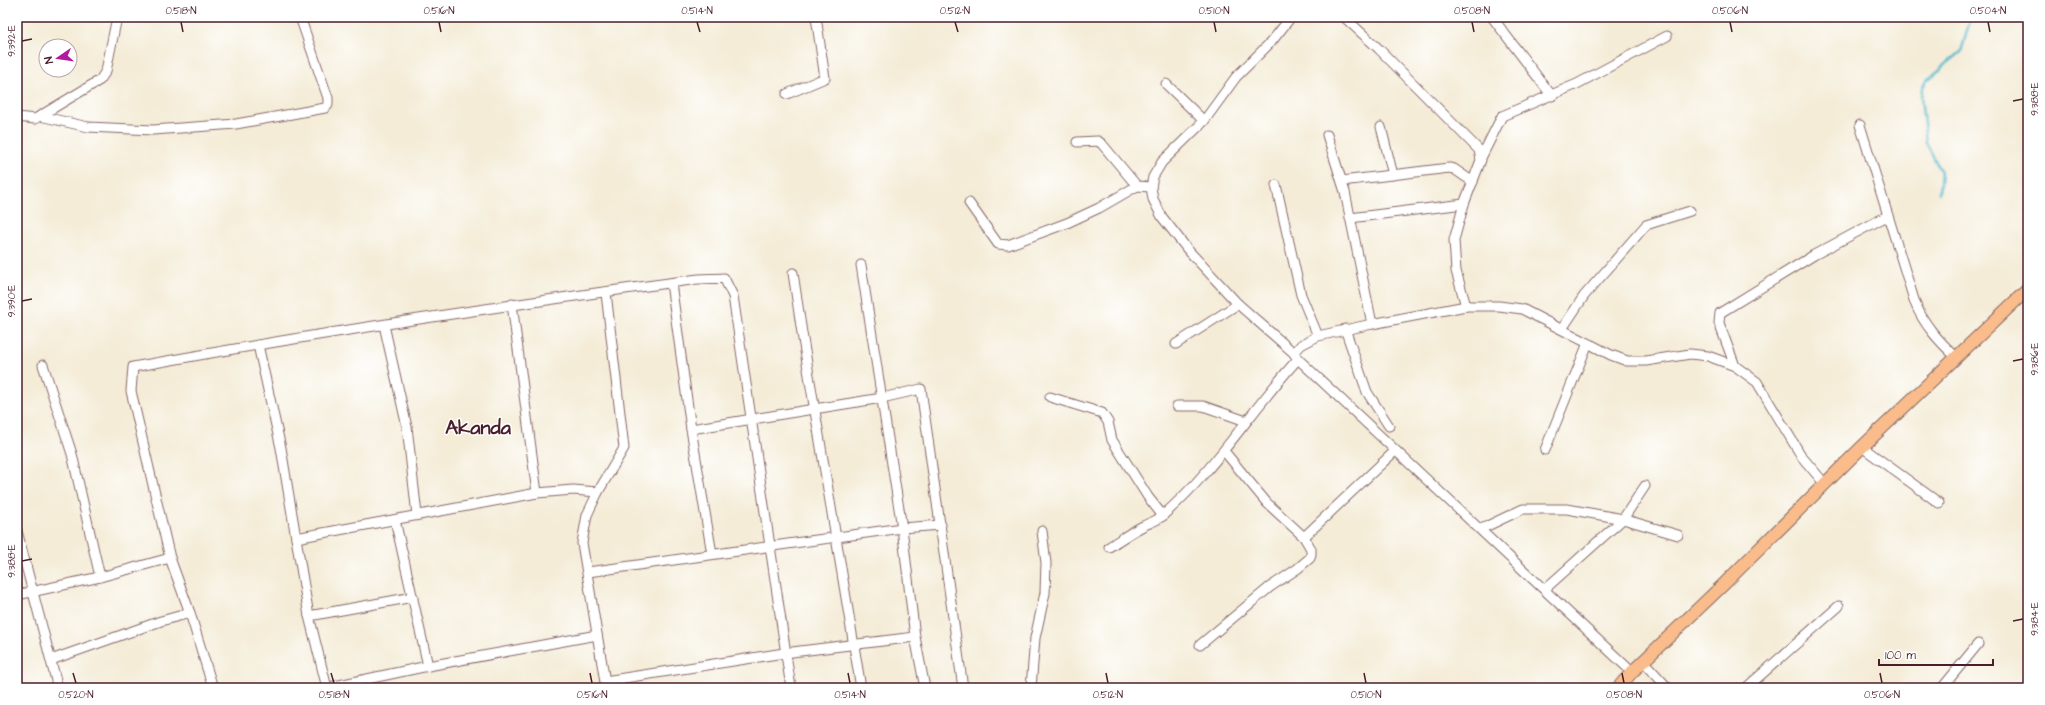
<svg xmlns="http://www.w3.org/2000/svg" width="2045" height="705" viewBox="0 0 2045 705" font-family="'Architects Daughter',sans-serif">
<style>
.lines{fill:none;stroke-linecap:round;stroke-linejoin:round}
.stream{stroke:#50b8ce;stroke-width:2.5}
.minor-casing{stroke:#866767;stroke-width:11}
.major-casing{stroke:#866767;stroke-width:14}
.minor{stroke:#fff;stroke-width:9}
.major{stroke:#f9bc8a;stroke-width:12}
.ticks{fill:none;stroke:#4a1f2b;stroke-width:1.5}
.labels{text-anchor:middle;stroke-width:3;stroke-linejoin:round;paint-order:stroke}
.town-label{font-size:20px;font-weight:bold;fill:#4a1f2b;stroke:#fff}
.neatline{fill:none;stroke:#4a1f2b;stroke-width:1.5}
.ticks-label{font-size:10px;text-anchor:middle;fill:#4a1f2b}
</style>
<rect width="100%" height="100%" fill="#fff"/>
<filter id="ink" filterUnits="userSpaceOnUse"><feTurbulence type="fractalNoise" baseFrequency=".025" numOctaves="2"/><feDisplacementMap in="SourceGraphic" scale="8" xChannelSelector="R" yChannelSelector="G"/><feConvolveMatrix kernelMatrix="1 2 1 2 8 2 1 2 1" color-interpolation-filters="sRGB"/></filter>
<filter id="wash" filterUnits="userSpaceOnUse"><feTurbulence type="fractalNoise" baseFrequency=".012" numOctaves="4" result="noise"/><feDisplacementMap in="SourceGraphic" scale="16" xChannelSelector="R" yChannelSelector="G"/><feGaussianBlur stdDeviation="0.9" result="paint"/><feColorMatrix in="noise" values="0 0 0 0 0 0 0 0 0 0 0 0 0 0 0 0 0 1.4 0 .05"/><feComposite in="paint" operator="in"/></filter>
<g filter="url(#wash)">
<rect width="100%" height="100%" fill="#f4ecd7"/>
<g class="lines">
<polyline class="stream" points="1939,193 1941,172 1926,142 1921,97 1922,89 1926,81 1961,52 1969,24 1973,17"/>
</g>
</g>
<g filter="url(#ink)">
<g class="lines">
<g class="minor-casing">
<g id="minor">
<polyline points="1291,17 1272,41 1236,77 1204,121 1162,162 1153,177 1151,187 1153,199 1162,217 1188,250 1238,304 1294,353 1301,345 1318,336 1372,324 1466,306 1499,306 1522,309 1611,355 1627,361 1646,361 1690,354 1708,356 1735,366 1757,382 1802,457 1824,483"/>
<polyline points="1344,17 1379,49 1479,150 1481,160 1464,204 1454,240 1456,271 1466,306"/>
<polyline points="1492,17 1552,96"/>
<polyline points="1166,84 1204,121"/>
<polyline points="787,94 825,78 816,17"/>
<polyline points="40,116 88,127 153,130 236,124 325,108 328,105 328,98 300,17"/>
<polyline points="17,117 35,119 100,80 106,71 117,17"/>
<path d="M1860,125L1915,303C1924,325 1939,341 1956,357"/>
<polyline points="1381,127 1393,175"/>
<polyline points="1327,135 1345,192 1372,324"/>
<polyline points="1077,142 1098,141 1102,144 1137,186"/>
<polyline points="1482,156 1502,116 1577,84 1667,36"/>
<polyline points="1342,181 1449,168 1454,169 1473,182"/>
<polyline points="1276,185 1301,295 1318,336"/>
<polyline points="969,203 998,244 1008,245 1067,223 1099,208 1137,186 1151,187"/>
<polyline points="1350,218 1464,204"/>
<polyline points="861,265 902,528 915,637 925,688"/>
<polyline points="793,273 802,333 861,688"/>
<polyline points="671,283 691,429 712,554"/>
<polyline points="512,304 537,493"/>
<polyline points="384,325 407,427 417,515"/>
<polyline points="1345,329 1367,392 1389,426"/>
<polyline points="1562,329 1584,296 1646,225 1690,211"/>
<polyline points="1176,344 1238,304"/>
<polyline points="258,345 281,448 309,616 327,688"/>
<polyline points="1298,359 1632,672"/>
<polyline points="43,365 72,454 100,577"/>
<polyline points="1735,366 1719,323 1720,313 1814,255 1887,216"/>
<polyline points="1050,397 1102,413 1108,422 1112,440 1148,497 1163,516"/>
<polyline points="1177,406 1203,406 1246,421"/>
<polyline points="691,429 882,398 921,389 963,688"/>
<polyline points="1862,447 1939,503"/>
<polyline points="1545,450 1588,343"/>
<polyline points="395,520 428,666"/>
<polyline points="1481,529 1523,509 1567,509 1623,519 1678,535"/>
<polyline points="17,531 58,688"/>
<polyline points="1304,537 1395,451"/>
<polyline points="296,538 537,493 573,490 598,492"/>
<path d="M1109,547C1120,540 1131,532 1143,526C1149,523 1156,521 1161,517C1215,471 1251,410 1298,359L1295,355"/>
<polyline points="588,572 902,528 941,525"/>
<polyline points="1545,589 1623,519 1645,486"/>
<polyline points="17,595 100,577 170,558"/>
<polyline points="309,616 413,597"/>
<polyline points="1200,645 1270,587 1297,569 1310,558 1311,554 1311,549 1304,537 1267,503 1224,451"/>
<polyline points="51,660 161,621 190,613"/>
<polyline points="1643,661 1668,688"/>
<polyline points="605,681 784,653 915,637"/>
<path d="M213,688L190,613L170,558L131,391L133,367C318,333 505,305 691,280C702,278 713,279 724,278L733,296L791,688"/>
<polyline points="325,688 428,666 597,635"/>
<polyline points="606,688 582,543 587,515 598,492 624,448 606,293"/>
<polyline points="1031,688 1035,638 1045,593 1046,563 1042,531"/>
<polyline points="1746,688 1839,606"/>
<polyline points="1942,688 1978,644"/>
</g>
</g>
<g class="major-casing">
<polyline id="major" points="1618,688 1632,672 1724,584 1862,447 2028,289"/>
</g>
<use href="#minor" class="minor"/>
<use href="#major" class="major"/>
</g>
</g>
<path class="ticks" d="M181,22L183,32M439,22L441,32M697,22L700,32M955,22L958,32M1214,22L1216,32M1472,22L1474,32M1730,22L1732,32M1988,22L1990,32M22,41L32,39M2013,101L2023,99M22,301L32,299M2013,361L2023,359M22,561L32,559M2013,621L2023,619M73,673L76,683M331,673L334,683M590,673L592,683M848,673L850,683M1106,673L1108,683M1364,673L1366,683M1622,673L1624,683M1880,673L1882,683"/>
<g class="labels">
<g class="town-label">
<text x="478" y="434">Akanda</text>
</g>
</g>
<rect width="2045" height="705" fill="none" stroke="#fff" stroke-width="44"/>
<g transform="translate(58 58) rotate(257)"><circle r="19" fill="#ffffff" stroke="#b7a5aa"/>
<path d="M0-3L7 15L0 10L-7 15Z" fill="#b5179e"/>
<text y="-6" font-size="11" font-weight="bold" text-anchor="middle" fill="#4a1f2b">N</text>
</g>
<path d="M1879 659v6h114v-6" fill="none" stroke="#4a1f2b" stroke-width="2"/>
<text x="1885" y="659" font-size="12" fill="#4a1f2b" stroke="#ffffff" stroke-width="3" paint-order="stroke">100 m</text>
<rect x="22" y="22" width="2001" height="661" class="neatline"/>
<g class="ticks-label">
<text x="181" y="14">0.518°N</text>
<text x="439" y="14">0.516°N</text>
<text x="697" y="14">0.514°N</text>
<text x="955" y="14">0.512°N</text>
<text x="1214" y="14">0.510°N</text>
<text x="1472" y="14">0.508°N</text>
<text x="1730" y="14">0.506°N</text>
<text x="1988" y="14">0.504°N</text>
<text transform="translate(11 41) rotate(-90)" y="4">9.392°E</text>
<text transform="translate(2034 99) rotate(-90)" y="4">9.388°E</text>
<text transform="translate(11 301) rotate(-90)" y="4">9.390°E</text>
<text transform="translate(2034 359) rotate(-90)" y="4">9.386°E</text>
<text transform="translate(11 561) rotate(-90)" y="4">9.388°E</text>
<text transform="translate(2034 619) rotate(-90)" y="4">9.384°E</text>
<text x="76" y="698">0.520°N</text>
<text x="334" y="698">0.518°N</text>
<text x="592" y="698">0.516°N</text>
<text x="850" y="698">0.514°N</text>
<text x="1108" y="698">0.512°N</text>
<text x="1366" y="698">0.510°N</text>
<text x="1624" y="698">0.508°N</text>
<text x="1882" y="698">0.506°N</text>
</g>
</svg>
